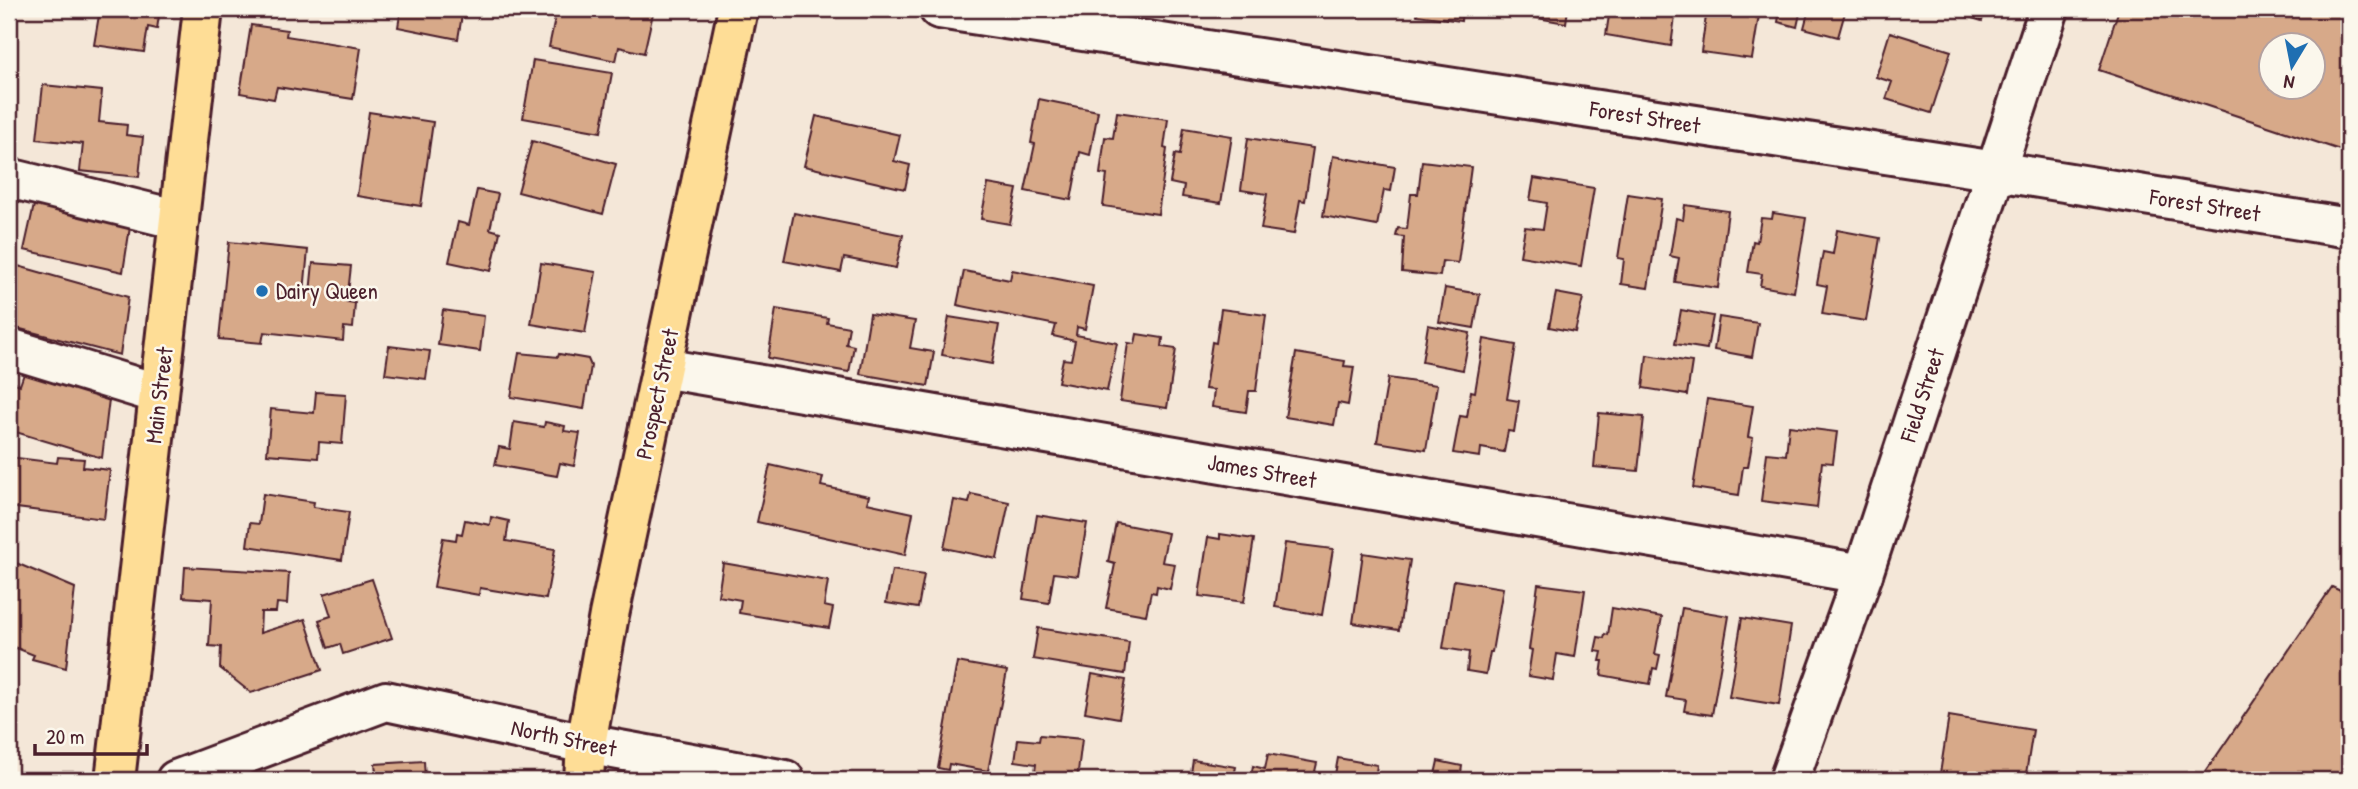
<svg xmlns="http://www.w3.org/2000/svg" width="2358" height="789" viewBox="0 0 2358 789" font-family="'Patrick Hand',sans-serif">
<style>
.building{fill:#d7a989;stroke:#4a1f2b;stroke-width:2;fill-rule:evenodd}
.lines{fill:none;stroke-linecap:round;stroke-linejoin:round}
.minor-casing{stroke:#4a1f2b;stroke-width:44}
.major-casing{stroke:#4a1f2b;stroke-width:44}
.minor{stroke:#fbf7ec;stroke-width:38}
.major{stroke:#fedd96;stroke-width:38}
.poi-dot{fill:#1f6fb2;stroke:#fbf7ec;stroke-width:2.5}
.labels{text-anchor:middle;stroke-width:5;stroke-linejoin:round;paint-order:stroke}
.street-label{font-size:23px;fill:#4a1f2b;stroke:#fbf7ec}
.poi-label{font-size:23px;fill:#4a1f2b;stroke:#fbf7ec;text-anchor:start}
</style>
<rect width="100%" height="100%" fill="#f4e7d8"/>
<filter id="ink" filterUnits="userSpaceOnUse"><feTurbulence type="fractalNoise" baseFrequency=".0143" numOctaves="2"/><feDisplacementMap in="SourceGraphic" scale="14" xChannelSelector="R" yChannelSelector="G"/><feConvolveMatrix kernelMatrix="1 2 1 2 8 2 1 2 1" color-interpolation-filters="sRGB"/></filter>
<g filter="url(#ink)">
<g class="building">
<polygon points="100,9 160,9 157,29 148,27 144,52 94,45"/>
<polygon points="401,9 463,9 458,39 398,27"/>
<polygon points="557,9 654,9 644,53 619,47 616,61 549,47"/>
<polygon points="1418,9 1479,9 1479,12 1462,9 1461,21 1417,15"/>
<polygon points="1538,9 1568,9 1566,23 1537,18"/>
<polygon points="1610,9 1676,9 1671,46 1606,35"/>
<polygon points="1707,9 1760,9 1752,59 1701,52"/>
<polygon points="1780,9 1801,9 1797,27 1778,22"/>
<polygon points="1809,9 1846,9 1838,37 1804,28"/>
<polygon points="1941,9 1986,9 1982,21"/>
<path d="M2119,9H2349V153L2099,70ZM2270,46H2312V88H2270Z"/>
<polygon points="251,25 287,30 286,36 361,48 353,99 277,87 274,99 240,93"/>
<polygon points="1890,32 1951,51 1931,113 1886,99 1892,82 1876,77"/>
<polygon points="533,60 612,73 601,132 523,118"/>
<polygon points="43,85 102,91 99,122 127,125 126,135 143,137 139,177 80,171 83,144 37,139"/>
<polygon points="1039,99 1098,111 1090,155 1080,152 1071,200 1025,191 1035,144 1031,143"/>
<polygon points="369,112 433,122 421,206 357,196"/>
<polygon points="1117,112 1168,119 1164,148 1167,149 1158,214 1103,206 1107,175 1100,174 1105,137 1113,138"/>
<polygon points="816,116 900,135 894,161 910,165 905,189 804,166"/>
<polygon points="1184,128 1232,136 1221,203 1182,197 1184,186 1170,183 1175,154 1180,155"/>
<polygon points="1248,138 1313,148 1305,201 1300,200 1294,234 1261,229 1267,194 1241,190"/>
<polygon points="532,141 616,164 603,214 518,192"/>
<polygon points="1333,156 1395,167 1391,191 1384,190 1377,226 1323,216"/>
<polygon points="1422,161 1471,167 1458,263 1442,261 1440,276 1402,272 1404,237 1396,236 1398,228 1407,229 1411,194 1418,194"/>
<polygon points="1534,178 1594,188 1581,266 1520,256 1525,227 1543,229 1547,203 1530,200"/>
<polygon points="988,184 1017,189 1010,224 981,219"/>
<polygon points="477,190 498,194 490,229 500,232 491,271 449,262 458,222 469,225"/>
<polygon points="1628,194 1662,199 1648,288 1621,284 1624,259 1618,258"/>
<polygon points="34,205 130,227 123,272 24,250"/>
<polygon points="1685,205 1728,211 1718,288 1675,282 1679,258 1670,256 1676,218 1683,220"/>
<polygon points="794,213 903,235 896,268 844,258 841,272 784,261"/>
<polygon points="1773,213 1806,218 1794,292 1760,286 1762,274 1748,272 1753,241 1757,242 1761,218 1772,219"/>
<polygon points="1837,230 1880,238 1866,321 1822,314 1827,286 1817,284 1823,252 1833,254"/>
<polygon points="229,242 308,250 304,292 310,293 313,263 351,266 347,302 355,303 353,328 344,327 343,341 264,332 262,343 219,339"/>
<polygon points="541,263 596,272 585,333 531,324"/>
<polygon points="18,266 128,297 120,355 9,326 9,301"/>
<polygon points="1012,270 1093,286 1085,329 1077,327 1076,335 1117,343 1107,391 1058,382 1063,359 1071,360 1075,341 1053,336 1056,325 957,305 964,271 1010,280"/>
<polygon points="1445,288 1480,294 1474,328 1439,322"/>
<polygon points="1556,293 1583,298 1575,332 1549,327"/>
<polygon points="776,309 828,318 827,323 849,327 846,344 854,346 849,372 768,358"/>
<polygon points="1221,309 1266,315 1256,391 1249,391 1246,412 1212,407 1214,390 1205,389 1212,342 1216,343"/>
<polygon points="443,310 484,316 480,351 438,345"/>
<polygon points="1681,310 1713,316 1707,349 1675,344"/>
<polygon points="870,314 915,321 910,348 934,352 928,386 860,374"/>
<polygon points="949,317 999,325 992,364 942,355"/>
<polygon points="1719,317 1758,323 1752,357 1714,350"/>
<polygon points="1428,325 1470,333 1463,370 1422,362"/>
<polygon points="1137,334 1163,338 1162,347 1176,349 1167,408 1120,401 1128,343 1135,344"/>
<polygon points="1484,339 1516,345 1507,399 1519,401 1514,432 1508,431 1504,452 1481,448 1480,457 1453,453 1460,416 1467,417 1471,391 1475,392"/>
<polygon points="389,346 430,351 426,379 385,374"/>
<polygon points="519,353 558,357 559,354 588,359 591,366 584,409 511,397"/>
<polygon points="1296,353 1345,361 1344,366 1354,367 1348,405 1338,403 1334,425 1285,417"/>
<polygon points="1647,355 1692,362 1687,395 1643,388"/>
<polygon points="26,368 109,399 102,458 9,430 9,381 20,385"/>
<polygon points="1388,378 1437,385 1426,450 1377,442"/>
<polygon points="316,392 346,394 342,444 319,442 318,458 267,454 271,409 314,413"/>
<polygon points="1707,399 1753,406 1748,437 1753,438 1748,467 1743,467 1739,495 1693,488"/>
<polygon points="1599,413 1644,417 1638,471 1594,467"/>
<polygon points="514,422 544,427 545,422 565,426 564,431 580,433 574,466 560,463 557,476 495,465 499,447 510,449"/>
<polygon points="1789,426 1837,432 1833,463 1822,462 1817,508 1761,501 1767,453 1786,455"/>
<polygon points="9,457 57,463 58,457 84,459 83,467 110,470 104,519 9,507"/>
<polygon points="770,465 823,477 821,486 869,496 867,503 913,513 905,555 757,522"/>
<polygon points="263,494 314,502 313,507 349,512 342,560 247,546 250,523 259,524"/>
<polygon points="971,494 1009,502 997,559 944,548 954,500 969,503"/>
<polygon points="1037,515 1087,523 1078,576 1054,573 1049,603 1023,599"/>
<polygon points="491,517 509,521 506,541 555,549 546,599 480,588 479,595 434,587 443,538 456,540 457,533 462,534 465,520 490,525"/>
<polygon points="1116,523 1168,533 1162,562 1175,564 1170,589 1157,586 1156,593 1151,592 1146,615 1106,608 1115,564 1108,562"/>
<polygon points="1220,534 1254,539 1244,602 1199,596 1208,537 1220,539"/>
<polygon points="1285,543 1333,549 1322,615 1275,607"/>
<polygon points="1363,553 1410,560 1399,630 1353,623"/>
<polygon points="9,560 75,588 66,668 32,659 34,655 9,645"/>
<polygon points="723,563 828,581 824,606 833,608 829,628 739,613 741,600 718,596"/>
<polygon points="185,567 289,573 287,604 277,603 276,612 261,612 260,633 305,619 322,670 251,693 220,668 221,647 209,646 212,599 183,597"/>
<polygon points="892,570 924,575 918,608 886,603"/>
<polygon points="372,579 392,638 343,654 340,644 328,648 319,620 331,616 324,594"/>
<polygon points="1454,580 1503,588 1492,652 1490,652 1486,674 1467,671 1469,652 1443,648"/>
<polygon points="1538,584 1585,590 1575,657 1557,654 1553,680 1528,676 1532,650 1529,649"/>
<polygon points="2332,587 2349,595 2349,772 2345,780 2200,780"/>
<polygon points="1612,608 1662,617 1655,654 1660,655 1657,669 1653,668 1650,684 1601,675 1603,661 1600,661 1602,652 1595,651 1598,637 1604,638 1605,634 1608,635"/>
<polygon points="1682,608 1729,616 1712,715 1684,711 1686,700 1666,697"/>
<polygon points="1742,618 1791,626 1779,705 1729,697"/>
<polygon points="1038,628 1129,642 1125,674 1033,659"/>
<polygon points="957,662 1007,671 988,771 949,764 948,770 938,768"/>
<polygon points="1092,674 1126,680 1119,718 1085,712"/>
<polygon points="1949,716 2033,730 2025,780 1939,780"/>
<polygon points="1040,735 1082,739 1077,780 1034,780 1036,764 1015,761 1018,739 1039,741"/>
<polygon points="1268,754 1317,763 1313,780 1250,780 1253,766 1265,769"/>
<polygon points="1338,758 1377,765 1375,780 1334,780"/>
<polygon points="1193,760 1236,767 1233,780 1190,780"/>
<polygon points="424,761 425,780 377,780 375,764"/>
<polygon points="1438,761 1462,766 1460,780 1417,780 1418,775 1434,779"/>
</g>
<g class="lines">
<g class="minor-casing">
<g id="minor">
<polyline points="939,9 1996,171 2349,228"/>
<polyline points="9,178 179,220"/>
<polyline points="9,348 159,394"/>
<polyline points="662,368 1863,574"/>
<polyline points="176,780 386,701 586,744 785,780"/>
<polyline points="1789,780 1863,574 2049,9"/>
</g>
</g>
<g class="major-casing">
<g id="major">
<polyline points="115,780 203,9"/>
<polyline points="584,780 586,744 609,615 738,9"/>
</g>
</g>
<use href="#minor" class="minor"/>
<use href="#major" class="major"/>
</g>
</g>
<circle class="poi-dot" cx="262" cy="291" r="7"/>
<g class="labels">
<g class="street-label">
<text transform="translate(1645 117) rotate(9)" y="8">Forest Street</text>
<text transform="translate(2205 205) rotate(9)" y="8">Forest Street</text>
<text transform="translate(657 394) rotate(-78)" y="8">Prospect Street</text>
<text transform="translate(159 395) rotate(-83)" y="8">Main Street</text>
<text transform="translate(1922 395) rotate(-72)" y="8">Field Street</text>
<text transform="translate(1262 471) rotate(10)" y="8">James Street</text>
<text transform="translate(564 738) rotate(12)" y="8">North Street</text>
</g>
<g class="poi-label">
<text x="276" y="299">Dairy Queen</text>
</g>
</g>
<rect width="2358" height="789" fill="none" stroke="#fbf7ec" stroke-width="35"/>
<rect x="18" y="18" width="2323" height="754" fill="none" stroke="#4a1f2b" stroke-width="2.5" filter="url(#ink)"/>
<g transform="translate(2292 66) rotate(190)"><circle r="33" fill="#fbf7ec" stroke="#b4a19f" stroke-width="2"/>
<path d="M0-5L12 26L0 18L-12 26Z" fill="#1f6fb2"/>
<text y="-10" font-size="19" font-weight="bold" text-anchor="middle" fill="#4a1f2b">N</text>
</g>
<path d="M35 744v10h112v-10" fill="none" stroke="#4a1f2b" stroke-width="3.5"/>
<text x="46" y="744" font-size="21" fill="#4a1f2b" stroke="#fbf7ec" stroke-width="5" paint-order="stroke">20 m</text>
</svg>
